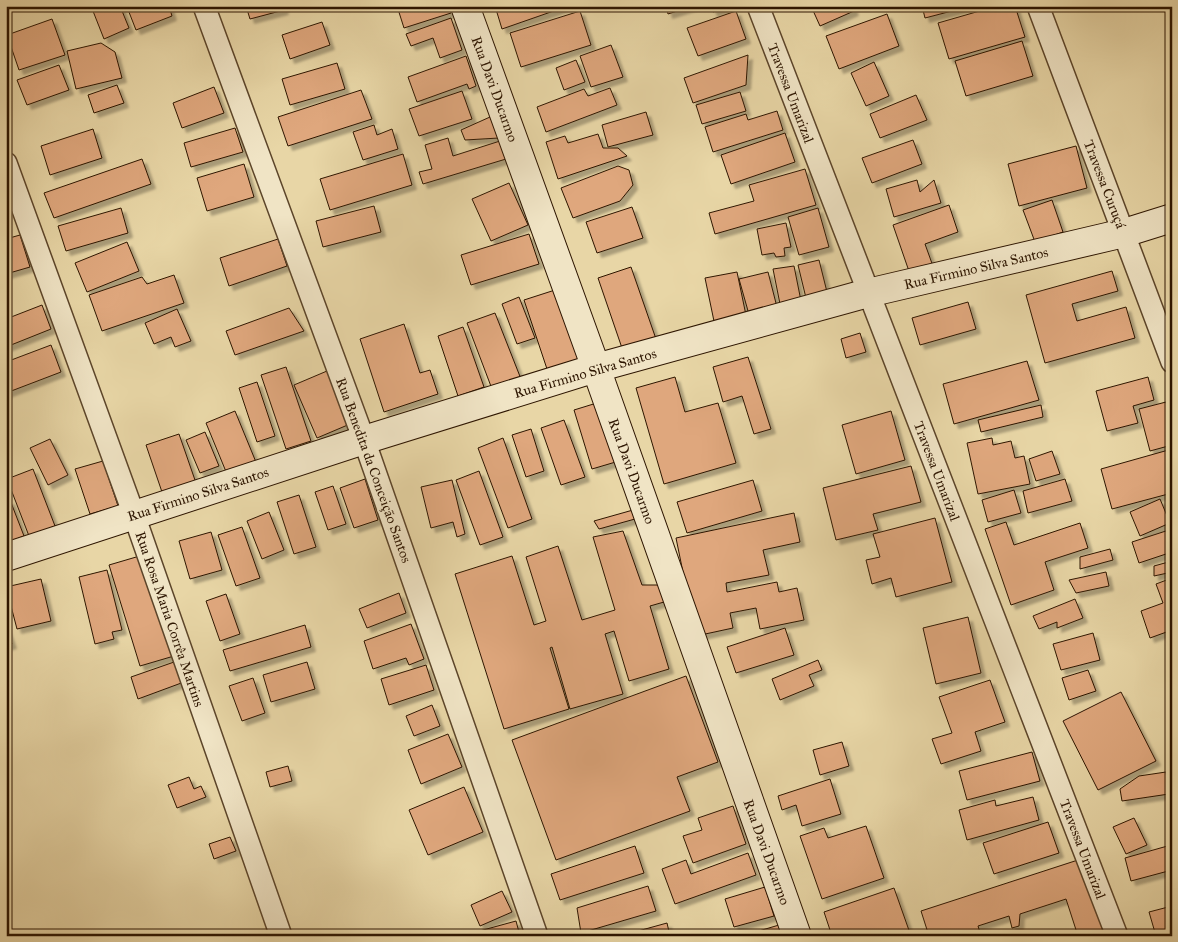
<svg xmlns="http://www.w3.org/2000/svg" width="1178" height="942" viewBox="0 0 1178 942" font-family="'IM FELL Great Primer',serif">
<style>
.building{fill:#dfa77d;stroke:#2d1500;filter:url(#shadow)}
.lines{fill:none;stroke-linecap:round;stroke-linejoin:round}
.street-casing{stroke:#5c452a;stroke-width:24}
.secondary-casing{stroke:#2d1500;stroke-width:30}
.street{stroke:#f0e4c5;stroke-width:21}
.secondary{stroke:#f0e4c5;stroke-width:28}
.labels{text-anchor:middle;stroke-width:4;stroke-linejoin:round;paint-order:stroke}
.street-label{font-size:14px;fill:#2d1500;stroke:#f0e4c5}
</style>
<defs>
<filter id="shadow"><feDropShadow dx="4.5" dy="4.5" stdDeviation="1" flood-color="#0004"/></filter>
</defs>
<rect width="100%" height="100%" fill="#e8d6a6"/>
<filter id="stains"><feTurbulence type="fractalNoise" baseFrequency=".004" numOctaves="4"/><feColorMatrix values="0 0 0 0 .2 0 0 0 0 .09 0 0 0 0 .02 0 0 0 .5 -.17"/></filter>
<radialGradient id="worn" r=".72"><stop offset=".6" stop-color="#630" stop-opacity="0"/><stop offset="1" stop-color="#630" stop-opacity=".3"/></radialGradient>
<g class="building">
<polygon points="91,6 120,6 129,28 104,39"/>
<polygon points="169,6 172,16 136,30 127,7"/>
<polygon points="246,6 283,6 284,10 250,19"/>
<polygon points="397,6 449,6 451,13 404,28"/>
<polygon points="495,6 568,6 502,29"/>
<polygon points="666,6 693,6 668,14"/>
<polygon points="711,6 731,6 713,12"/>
<polygon points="811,6 852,6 854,11 820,26"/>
<polygon points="922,6 971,6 925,18"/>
<polygon points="997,6 1015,6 1025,37 949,59 938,23"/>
<polygon points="580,11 591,45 521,67 510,33"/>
<polygon points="736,11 746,39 698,56 687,28"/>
<polygon points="887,14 899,46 839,69 826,36"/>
<polygon points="451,18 462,50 440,58 433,38 411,46 406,34"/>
<polygon points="52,19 65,55 19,70 7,35"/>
<polygon points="322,22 330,45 290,59 282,35"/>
<polygon points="1022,41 1033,76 966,96 955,61"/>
<polygon points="101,43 115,52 122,78 76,89 67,51"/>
<polygon points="611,45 623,77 591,87 580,56"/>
<polygon points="748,55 746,85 693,103 684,78"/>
<polygon points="466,56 476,86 469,89 467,84 417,102 408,77"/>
<polygon points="576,60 585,82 564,90 556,68"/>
<polygon points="874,62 889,96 866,106 851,73"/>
<polygon points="337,63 345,89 290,105 282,79"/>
<polygon points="59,65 69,90 27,105 17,80"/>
<polygon points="117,85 124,103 94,113 88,95"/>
<polygon points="214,87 224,113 182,128 173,103"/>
<polygon points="610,88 617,105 546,132 537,107 584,89 588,96"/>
<polygon points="361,90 372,119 288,146 278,117"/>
<polygon points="462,91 472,119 419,136 409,109"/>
<polygon points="740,92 746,111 702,124 696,105"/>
<polygon points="916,95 927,120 880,138 870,114"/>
<polygon points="777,111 783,130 713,152 705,127 746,114 748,120"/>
<polygon points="646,112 653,135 608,147 602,125"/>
<polygon points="490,117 499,138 465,140 461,130"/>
<polygon points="374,125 377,135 392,129 398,149 363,160 353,132"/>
<polygon points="235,128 243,152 191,167 184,143"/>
<polygon points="93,129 102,158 50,175 41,146"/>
<polygon points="785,133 795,162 731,184 721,155"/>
<polygon points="598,134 603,148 618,148 627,156 558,179 546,142 565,136 568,143"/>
<polygon points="448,138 453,156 500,141 506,159 423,184 419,172 432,169 425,145"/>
<polygon points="913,140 922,164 872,183 862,158"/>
<polygon points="1076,146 1087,188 1019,206 1008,164"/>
<polygon points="403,154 412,185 330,210 320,179"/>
<polygon points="142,159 151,184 54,218 44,193"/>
<polygon points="244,164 254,197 207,211 197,178"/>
<polygon points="618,166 629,170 633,185 620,201 573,218 561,188"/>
<polygon points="805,169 816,205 715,234 709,213 754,201 749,185"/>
<polygon points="917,180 920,192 934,180 941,203 894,217 886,189"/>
<polygon points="509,183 528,225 491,241 472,199"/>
<polygon points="1052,200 1063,232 1035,242 1023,210"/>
<polygon points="949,205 958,232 925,244 934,269 911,277 893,225"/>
<polygon points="374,206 381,232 323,247 316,221"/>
<polygon points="632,207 643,238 597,253 586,222"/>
<polygon points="121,208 128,233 66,251 58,226"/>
<polygon points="818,208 829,247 799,255 788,217"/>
<polygon points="786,223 791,247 784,248 785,256 776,257 774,253 762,255 757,229"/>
<polygon points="529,234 539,264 471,285 461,255"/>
<polygon points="20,235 30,267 6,274 6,239"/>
<polygon points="278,239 287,266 229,286 220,258"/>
<polygon points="127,242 139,271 87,292 75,263"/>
<polygon points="819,260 827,292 806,298 798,265"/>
<polygon points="794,266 802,306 781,309 773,269"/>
<polygon points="631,267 656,339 623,351 598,278"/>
<polygon points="1112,271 1118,291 1072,304 1077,321 1126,307 1135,338 1045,363 1026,295"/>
<polygon points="737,272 747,320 715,326 705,278"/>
<polygon points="768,272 778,311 750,318 739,279"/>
<polygon points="174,275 184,303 102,331 89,295 142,277 147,284"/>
<polygon points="555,290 578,359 547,369 524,300"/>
<polygon points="519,297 535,338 517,344 502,304"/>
<polygon points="968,302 976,329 920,345 912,318"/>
<polygon points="42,305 51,329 6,347 6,319"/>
<polygon points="289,308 304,331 235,355 226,331"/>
<polygon points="177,309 191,341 175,347 171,337 154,344 145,323"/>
<polygon points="495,313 521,379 492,389 467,323"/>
<polygon points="404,324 420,373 430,370 438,394 384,412 360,339"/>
<polygon points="463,327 484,387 458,396 438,336"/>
<polygon points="860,333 866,352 846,358 841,339"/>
<polygon points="51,345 61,372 6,393 6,362"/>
<polygon points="748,357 771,429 754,434 742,396 723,402 713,367"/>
<polygon points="1027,361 1039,400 954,424 943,384"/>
<polygon points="286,367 311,441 286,449 261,375"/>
<polygon points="327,371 350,424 317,438 294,385"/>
<polygon points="675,377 685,412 718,403 736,463 664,484 636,388"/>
<polygon points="1148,377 1154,400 1133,406 1138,423 1107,431 1096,391"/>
<polygon points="257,382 275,436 257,442 239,388"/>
<polygon points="600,402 619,461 592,469 574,410"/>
<polygon points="1166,402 1172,426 1172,445 1150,451 1139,409"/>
<polygon points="1041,405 1043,417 981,432 978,420"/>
<polygon points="235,411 258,467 229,479 206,423"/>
<polygon points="891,411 905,460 856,474 842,425"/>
<polygon points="564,420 585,477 561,485 541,428"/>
<polygon points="531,429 544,471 526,477 512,435"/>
<polygon points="205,432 219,466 200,473 186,440"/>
<polygon points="179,434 196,483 163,495 146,445"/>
<polygon points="503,438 532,519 508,528 478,448"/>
<polygon points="992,438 993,445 1011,441 1015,458 1024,456 1030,484 978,494 967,443"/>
<polygon points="50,439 68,475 48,485 30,448"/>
<polygon points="1172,449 1172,493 1112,509 1101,469"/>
<polygon points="1052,451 1060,474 1036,481 1029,459"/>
<polygon points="103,461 118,506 90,514 75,469"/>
<polygon points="911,466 921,502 873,514 878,530 836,540 823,488"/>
<polygon points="33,469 55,526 29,536 7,479"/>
<polygon points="479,471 503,537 480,545 456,480"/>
<polygon points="365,479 378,520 354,528 340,488"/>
<polygon points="1065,479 1072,501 1028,513 1023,491"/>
<polygon points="452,480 465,534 457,537 453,522 431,528 421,487"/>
<polygon points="753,480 762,511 687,533 677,502"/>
<polygon points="333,486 346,524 328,530 315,492"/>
<polygon points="1014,490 1021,513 988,522 982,500"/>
<polygon points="299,495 316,547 294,554 277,502"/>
<polygon points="1160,499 1170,523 1140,536 1130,512"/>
<polygon points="10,500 24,536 6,543 6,501"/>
<polygon points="633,510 635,519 599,529 594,521"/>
<polygon points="269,512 284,550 262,559 247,521"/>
<polygon points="794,513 800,542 763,550 769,575 726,583 727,592 777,582 779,592 797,588 804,620 760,629 756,608 730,613 733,628 696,636 676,538"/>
<polygon points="935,518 952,582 896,597 891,578 872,584 866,560 880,557 873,534"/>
<polygon points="1006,522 1014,545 1080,523 1088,548 1045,562 1054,590 1011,605 985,529"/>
<polygon points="242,527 260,578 236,586 218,535"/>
<polygon points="1172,529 1172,552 1139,563 1132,542"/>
<polygon points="623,531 642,585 659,585 664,602 650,606 669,669 629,681 614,631 605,634 623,694 570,709 552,647 550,648 569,709 504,729 455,574 512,556 534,625 546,621 526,557 558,546 582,620 615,610 593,537"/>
<polygon points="211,532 222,570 190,579 179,541"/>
<polygon points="1110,549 1113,560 1080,569 1080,557"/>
<polygon points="143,555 174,656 140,666 109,565"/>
<polygon points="1172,561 1172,572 1154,576 1154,566"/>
<polygon points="107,570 122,630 112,632 114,639 95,644 79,577"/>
<polygon points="1106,572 1109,586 1076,593 1069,580"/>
<polygon points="1172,578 1172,630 1150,638 1141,611 1163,603 1156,584"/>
<polygon points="41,579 51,621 17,629 6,587"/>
<polygon points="399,593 406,613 367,628 359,609"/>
<polygon points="226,594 240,634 220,641 206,601"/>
<polygon points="1075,599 1083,618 1057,628 1057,622 1039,629 1033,616"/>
<polygon points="968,617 981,673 936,684 923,628"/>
<polygon points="411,624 424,659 409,665 406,658 373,669 364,641"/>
<polygon points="305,625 311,647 230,671 223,650"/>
<polygon points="6,627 12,644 6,646"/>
<polygon points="785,628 794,655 736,673 727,647"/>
<polygon points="1093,633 1100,660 1061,670 1053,644"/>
<polygon points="818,660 822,670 809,675 814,686 780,700 772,679"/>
<polygon points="177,661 184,682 138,699 131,677"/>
<polygon points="307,662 315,689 271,702 263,675"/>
<polygon points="426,665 434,690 389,705 381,679"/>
<polygon points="1088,670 1096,691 1069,700 1062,678"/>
<polygon points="686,676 718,762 677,777 690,811 556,860 512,740"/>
<polygon points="253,678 265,713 242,721 229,686"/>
<polygon points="990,680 1005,722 975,732 981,751 941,764 932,739 952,733 939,697"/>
<polygon points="1121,692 1156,761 1098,790 1063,721"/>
<polygon points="432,705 440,726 414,736 406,716"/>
<polygon points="448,734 462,767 421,784 408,750"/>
<polygon points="842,742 849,766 820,775 813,750"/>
<polygon points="1032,752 1040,781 967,800 959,771"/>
<polygon points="288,766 292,781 270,787 266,772"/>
<polygon points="1166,772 1169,794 1122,801 1120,789 1139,776"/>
<polygon points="189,777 194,789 201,786 206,797 177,808 168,785"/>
<polygon points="830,779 841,814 802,826 796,805 782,810 778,796"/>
<polygon points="464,787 483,832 428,855 409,810"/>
<polygon points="1033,797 1039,820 967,840 959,810 995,800 996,806"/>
<polygon points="733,806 746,844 693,863 683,836 702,830 698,818"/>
<polygon points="1134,818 1147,845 1126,854 1113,827"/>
<polygon points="1048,822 1059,853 994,874 983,843"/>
<polygon points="866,826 884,878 822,899 800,836 824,828 828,838"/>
<polygon points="230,837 236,851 214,859 209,844"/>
<polygon points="1171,845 1172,870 1131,881 1125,858"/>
<polygon points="635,846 644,873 560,900 551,874"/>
<polygon points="748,853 756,875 675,904 662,869 686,860 691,874"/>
<polygon points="1081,859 1107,936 1078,936 1066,899 1020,914 1019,926 1012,928 1009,916 978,926 981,936 929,936 921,911"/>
<polygon points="648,886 656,911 581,933 577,908"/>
<polygon points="765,887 774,916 734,927 725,899"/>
<polygon points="894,888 911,936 832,936 824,912"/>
<polygon points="502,891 512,912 480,926 471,905"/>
<polygon points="1172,906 1172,936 1156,936 1149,912"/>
<polygon points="516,921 520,936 465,935"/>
<polygon points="667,923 670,936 620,936"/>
<polygon points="779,925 782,936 742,936"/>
</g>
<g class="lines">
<g class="street-casing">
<g id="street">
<polyline points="204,6 364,440 537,936"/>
<polyline points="758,6 1117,936"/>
<polyline points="1038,6 1172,362"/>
<polyline points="6,163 134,515 281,936"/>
</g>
</g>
<g class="secondary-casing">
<g id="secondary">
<polyline points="465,6 596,368 797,936"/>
<polyline points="6,557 364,440 596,368 868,293 1124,233 1172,218"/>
</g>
</g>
<use href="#street" class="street"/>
<use href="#secondary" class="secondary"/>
</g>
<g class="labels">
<g class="street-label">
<text transform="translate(495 89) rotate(70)" y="5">Rua Davi Ducarmo</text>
<text transform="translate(791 93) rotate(69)" y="5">Travessa Umarizal</text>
<text transform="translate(1105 184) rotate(69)" y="5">Travessa Curuçá</text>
<text transform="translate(976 268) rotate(-13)" y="5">Rua Firmino Silva Santos</text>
<text transform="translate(585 373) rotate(-16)" y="5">Rua Firmino Silva Santos</text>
<text transform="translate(374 470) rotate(70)" y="5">Rua Benedita da Conceição Santos</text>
<text transform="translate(632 471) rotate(70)" y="5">Rua Davi Ducarmo</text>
<text transform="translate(937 471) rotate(69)" y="5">Travessa Umarizal</text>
<text transform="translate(198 494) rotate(-18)" y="5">Rua Firmino Silva Santos</text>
<text transform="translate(170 619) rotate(71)" y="5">Rua Rosa Maria Corrêa Martins</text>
<text transform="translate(1083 849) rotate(69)" y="5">Travessa Umarizal</text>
<text transform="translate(767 852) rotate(70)" y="5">Rua Davi Ducarmo</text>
</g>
</g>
<rect width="1178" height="942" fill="none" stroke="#e8d6a6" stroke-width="25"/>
<rect x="8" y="8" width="1163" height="927" fill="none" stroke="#2d1500" stroke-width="2.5"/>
<rect x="12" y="12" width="1153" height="917" fill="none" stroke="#2d1500"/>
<rect width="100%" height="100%" filter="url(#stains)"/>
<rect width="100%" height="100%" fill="url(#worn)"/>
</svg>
